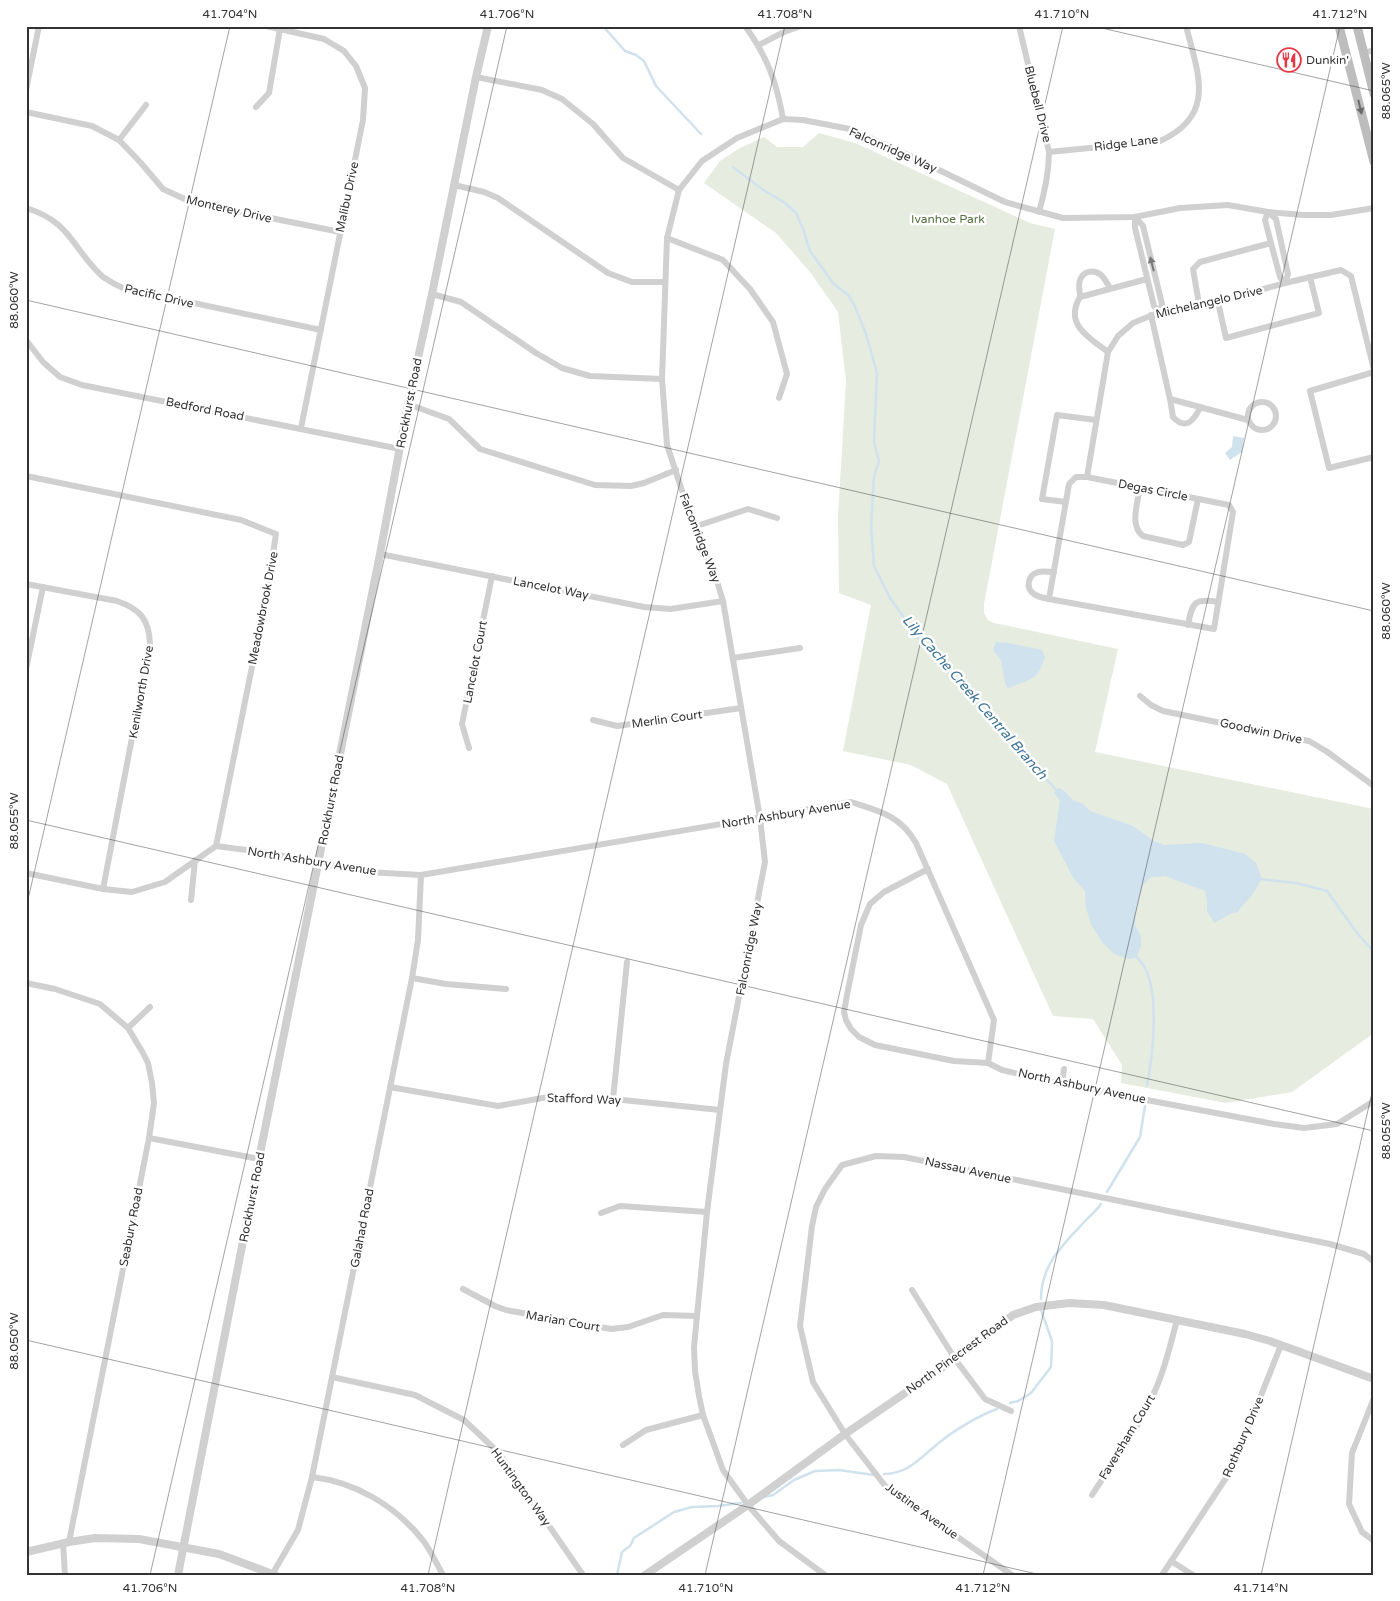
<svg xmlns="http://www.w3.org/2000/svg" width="1400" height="1601" viewBox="0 0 1400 1601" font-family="'Varela Round',sans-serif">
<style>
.green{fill:#e6ecdf}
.water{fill:#cfe2ee}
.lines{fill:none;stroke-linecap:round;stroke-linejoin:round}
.stream{stroke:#cfe2ee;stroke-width:2.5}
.minor{stroke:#d0d0d0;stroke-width:6}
.tertiary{stroke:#d0d0d0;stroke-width:8}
.secondary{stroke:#bdbdbd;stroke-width:9}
.oneway{fill:#6a6a6a}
.oneway2{fill:#7a7a7a}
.ticks{fill:none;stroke:#333;stroke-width:1;stroke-opacity:0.45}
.labels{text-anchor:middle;stroke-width:5;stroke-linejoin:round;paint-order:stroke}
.poi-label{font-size:12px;fill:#333;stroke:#fff;text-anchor:start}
.street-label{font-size:12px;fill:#333;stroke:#fff}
.park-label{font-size:12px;fill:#56703f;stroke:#fff}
.water-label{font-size:14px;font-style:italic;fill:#3f7597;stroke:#fff}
.neatline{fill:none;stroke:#333;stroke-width:2}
.ticks-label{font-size:12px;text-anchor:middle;fill:#333}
</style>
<rect width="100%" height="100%" fill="#fff"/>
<polygon class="green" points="819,133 855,143 1030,223 1055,229 984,604 984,613 988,620 994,623 1118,649 1095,752 1374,809 1374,1033 1292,1092 1226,1103 1121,1083 1122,1065 1093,1019 1053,1016 947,784 911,765 843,751 871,605 839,593 838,517 846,381 838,312 810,272 776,233 704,183 720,161 740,148 764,137 777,147 803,147"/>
<g class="water">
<polygon points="1233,436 1244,438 1242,452 1230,460 1225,453 1232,447"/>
<path d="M996,642L1008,643L1042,650L1045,657C1043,662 1041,669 1038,673C1034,680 1016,684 1008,689L1005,683L1001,660L993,650Z"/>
<path d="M1059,788L1063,790L1073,800L1083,804L1090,811L1133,826L1154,841L1164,845L1202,843L1245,854L1256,863L1262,879C1258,884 1256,890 1252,895C1247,901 1242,905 1238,912L1232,913L1214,923L1207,911V901L1205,891L1165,876L1151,877L1143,885L1136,910L1135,925L1141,936V946L1137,957L1130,959L1114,954L1102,942L1091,924L1086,908L1085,891L1074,879L1054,841L1060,801L1054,792Z"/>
</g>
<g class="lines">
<g class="stream">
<polyline points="603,26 625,51 636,55 644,61 656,86 701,134"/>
<polyline points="733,167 762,189 785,203 796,213 803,229 810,251 833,283 848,295 854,304 866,334 877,373 874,442 879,461 874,477 871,527 874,566 890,598 919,639 1058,792"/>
<polyline points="1259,879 1296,883 1327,891 1357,933 1374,952"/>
<path d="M1137,957C1140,961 1144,965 1146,970C1159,998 1153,1055 1147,1085"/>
<polyline points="1107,1192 1140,1137 1145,1106"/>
<path d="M1041,1299C1041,1263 1065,1243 1087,1219C1092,1214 1097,1210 1101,1204"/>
<polyline points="1010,1403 1018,1401 1031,1393 1051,1367 1052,1341 1041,1310"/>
<path d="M884,1474C909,1474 922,1456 940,1442C953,1431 980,1415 997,1409"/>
<polyline points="764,1497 773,1495 794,1480 815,1471 839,1470 874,1475"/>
<polyline points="617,1575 622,1552 630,1546 634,1538 674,1512 692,1507 718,1506 741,1503"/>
</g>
<g class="minor">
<polyline points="266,26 324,39 344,51 356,66 365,88 363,120 301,428"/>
<path d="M745,26C767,56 777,83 783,119"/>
<path d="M1019,26L1049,152C1049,173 1045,191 1039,212"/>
<polyline points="759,45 784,32 801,26"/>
<polyline points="1364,53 1374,50"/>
<polyline points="476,77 542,90 562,99 593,124 623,158 679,190"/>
<polyline points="26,90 39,26"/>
<polyline points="256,107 269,93 280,29"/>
<polyline points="26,112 92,126 119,140 141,163 163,189 191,202 340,232"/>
<polyline points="119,140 146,105"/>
<path d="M1049,152L1160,141C1217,115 1198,74 1186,26"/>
<polyline points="454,185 484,192 498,198 608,273 632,282 665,282"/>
<path d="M26,208C72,222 72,249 103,277C109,281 116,285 123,288L321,330"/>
<polygon points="1268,212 1276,219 1288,274 1285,283 1280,277 1271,243 1265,220"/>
<polyline points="1135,217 1143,226 1162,304 1160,312"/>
<polyline points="1135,217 1135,228 1154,306 1160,312"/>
<polyline points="667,238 723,260 750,289 773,322 787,374 779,398"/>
<polyline points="432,294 461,302 536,353 562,368 590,376 662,379"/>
<path d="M1080,297C1080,291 1078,285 1080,280C1083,271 1094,269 1101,275C1105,278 1107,284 1110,288"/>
<polyline points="1218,302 1226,338 1319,313 1310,277"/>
<polyline points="1199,304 1193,269 1200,262 1271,243"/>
<polyline points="1151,315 1170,399 1248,420"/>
<polyline points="26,340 43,362 60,377 82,385 400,449"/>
<path d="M1108,352C1088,337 1064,324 1080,297L1147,279"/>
<polyline points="1374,372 1310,391 1329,468 1374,457"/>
<path d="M1170,399L1173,417C1186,431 1194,420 1200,408"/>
<circle cx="1262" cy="416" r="14"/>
<polyline points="408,404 449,419 480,449 595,485 631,486 644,483 676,470"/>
<polyline points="26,476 241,520 276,534 268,587 216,846"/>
<polygon points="1076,477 1087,477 1229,505 1233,512 1214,629 1049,599 1069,484"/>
<polyline points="1087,477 1108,352 1118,336 1133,323 1160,312 1218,302 1285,283 1341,270 1351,276 1374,370"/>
<path d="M1140,487C1138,502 1129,526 1143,536L1183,545L1189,542L1198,499"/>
<polyline points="1066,502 1042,499 1057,415 1096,420"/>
<polyline points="694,527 748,509 777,518"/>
<polyline points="380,554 644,607 671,609 723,601"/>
<path d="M26,584L117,601C140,609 149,619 150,644L103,889"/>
<path d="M1049,599C1044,598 1038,597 1034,594C1025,588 1028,575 1038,572C1043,571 1049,572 1054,572"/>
<path d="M1188,625C1192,602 1195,598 1218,602"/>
<polyline points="733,658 800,648"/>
<polyline points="26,669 43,587"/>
<polyline points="1140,696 1151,705 1163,711 1309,741 1326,751 1374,786"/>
<polyline points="593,720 617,726 741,708"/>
<polyline points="469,748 462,724 492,576"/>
<polyline points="928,869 884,892 870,904 861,925 847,995 844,1012 846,1020 851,1029 859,1037 875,1045 954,1061 988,1063"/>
<path d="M26,873L103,889L132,892L165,882L216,846L262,852L367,872L421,875L851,802C879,811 900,815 916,843L994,1020L988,1063L1002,1070L1062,1084L1274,1124L1304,1128L1337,1124L1374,1101"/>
<polyline points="191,900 195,860"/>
<polyline points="412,978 446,984 506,989"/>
<polyline points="26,983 55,989 100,1004 128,1028 143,1053 148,1063 152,1083 154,1103 149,1138 69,1542"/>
<polyline points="128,1028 150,1007"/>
<polyline points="1062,1084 1064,1069"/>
<polyline points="390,1087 498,1106 548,1097 613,1099 720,1110"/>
<polyline points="613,1099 627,962"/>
<polyline points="149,1138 259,1159"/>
<polyline points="601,1213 620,1206 707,1212"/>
<polyline points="463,1289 495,1306 506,1310 611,1329 628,1327 663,1315 697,1316"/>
<polyline points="912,1290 955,1359 985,1399 1011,1411"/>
<polyline points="332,1377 415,1395 464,1420 498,1452 583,1575"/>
<polyline points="1374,1398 1352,1453 1349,1504 1362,1532 1374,1541"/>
<polyline points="623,1445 646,1430 703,1415"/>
<path d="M312,1477C355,1482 394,1505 421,1538C430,1548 436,1563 443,1575"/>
<path d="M1092,1495C1114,1460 1141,1425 1157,1386C1166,1365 1171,1342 1177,1320"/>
<polyline points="63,1543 65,1575"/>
<polyline points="1171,1561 1193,1575"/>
<polyline points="273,1573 298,1530 312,1477 412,978 418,940 421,875"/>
<polyline points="825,1575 779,1541 748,1505 723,1470 703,1415 699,1396 695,1371 694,1347 697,1316 707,1212 726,1064 765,862 760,818 723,601 716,578 694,527 667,445 662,379 667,238 679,190 702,161 737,138 783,119 803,120 850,129 904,153 1005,202 1063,218 1135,217 1180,208 1228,205 1268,212 1303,215 1331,215 1374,208"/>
<polyline points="1012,1575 886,1487 845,1434 813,1382 800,1326 812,1226 816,1207 825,1189 842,1165 876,1156 904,1157 1330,1244 1364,1254 1374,1262"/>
<polyline points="1162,1575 1228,1475 1237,1456 1281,1345"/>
</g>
<g class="tertiary">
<polyline points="26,1552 69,1542 95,1538 139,1539 219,1554 275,1575"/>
<polyline points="178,1575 259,1159 380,554 408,404 432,294 476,77 488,26"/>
<polyline points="645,1575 748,1505 845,1434 955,1359 1013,1315 1036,1307 1069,1303 1104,1305 1245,1334 1270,1341 1374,1379"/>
</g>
<g class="secondary">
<polyline points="1339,26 1374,162"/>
<polyline points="1357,26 1374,94"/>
</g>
</g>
<defs><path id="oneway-solid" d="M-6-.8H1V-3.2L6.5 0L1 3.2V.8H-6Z" transform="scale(1.25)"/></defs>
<use class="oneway" href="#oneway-solid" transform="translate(1360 107) rotate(76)"/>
<use class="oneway2" href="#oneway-solid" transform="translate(1152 264) rotate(-104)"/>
<path class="ticks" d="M1093,26L1374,91M26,300L1374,611M26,820L1374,1131M26,908L230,26M26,1340L1041,1575M150,1575L507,26M428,1575L785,26M705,1575L1063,26M983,1575L1340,26M1261,1575L1374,1084"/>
<defs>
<g id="restaurant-ring" transform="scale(1.25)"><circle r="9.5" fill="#fff" stroke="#e63946" stroke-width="1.5"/><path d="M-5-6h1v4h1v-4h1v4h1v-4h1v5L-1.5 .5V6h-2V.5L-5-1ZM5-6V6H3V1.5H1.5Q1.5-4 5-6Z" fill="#e63946"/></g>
</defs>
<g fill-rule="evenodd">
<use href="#restaurant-ring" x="1289" y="60"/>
</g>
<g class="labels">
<g class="poi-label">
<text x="1306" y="64">Dunkin'</text>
</g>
<g class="street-label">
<text transform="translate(1038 104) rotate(76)" y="4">Bluebell Drive</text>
<text transform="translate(1126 143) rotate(-7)" y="4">Ridge Lane</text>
<text transform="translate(893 150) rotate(24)" y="4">Falconridge Way</text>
<text transform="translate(347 197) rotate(-78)" y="4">Malibu Drive</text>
<text transform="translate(229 209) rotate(13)" y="4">Monterey Drive</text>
<text transform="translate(159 296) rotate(13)" y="4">Pacific Drive</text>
<text transform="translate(1209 302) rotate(-13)" y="4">Michelangelo Drive</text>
<text transform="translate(409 403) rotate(-79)" y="4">Rockhurst Road</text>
<text transform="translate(205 409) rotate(11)" y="4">Bedford Road</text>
<text transform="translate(1153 490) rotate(11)" y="4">Degas Circle</text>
<text transform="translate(700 538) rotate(69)" y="4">Falconridge Way</text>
<text transform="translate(551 588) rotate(11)" y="4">Lancelot Way</text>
<text transform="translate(263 608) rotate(-79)" y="4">Meadowbrook Drive</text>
<text transform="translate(475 662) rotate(-79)" y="4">Lancelot Court</text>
<text transform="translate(141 692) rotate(-80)" y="4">Kenilworth Drive</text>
<text transform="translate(667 719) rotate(-8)" y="4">Merlin Court</text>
<text transform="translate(1261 731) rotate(12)" y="4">Goodwin Drive</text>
<text transform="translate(331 800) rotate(-79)" y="4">Rockhurst Road</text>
<text transform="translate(786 814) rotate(-9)" y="4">North Ashbury Avenue</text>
<text transform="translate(312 861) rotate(9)" y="4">North Ashbury Avenue</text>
<text transform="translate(749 949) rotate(-79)" y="4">Falconridge Way</text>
<text transform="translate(1082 1086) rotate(12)" y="4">North Ashbury Avenue</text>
<text transform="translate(584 1099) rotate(2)" y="4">Stafford Way</text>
<text transform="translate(968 1170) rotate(12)" y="4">Nassau Avenue</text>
<text transform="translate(252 1197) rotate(-79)" y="4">Rockhurst Road</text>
<text transform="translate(131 1227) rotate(-79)" y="4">Seabury Road</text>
<text transform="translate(362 1228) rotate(-79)" y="4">Galahad Road</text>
<text transform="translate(563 1321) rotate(10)" y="4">Marian Court</text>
<text transform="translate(957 1355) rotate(-36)" y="4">North Pinecrest Road</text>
<text transform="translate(1127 1437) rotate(-59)" y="4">Faversham Court</text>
<text transform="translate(1243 1437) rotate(-67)" y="4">Rothbury Drive</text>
<text transform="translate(521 1487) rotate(54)" y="4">Huntington Way</text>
<text transform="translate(922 1511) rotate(36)" y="4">Justine Avenue</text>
</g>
<g class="park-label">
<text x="948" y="223">Ivanhoe Park</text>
</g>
<g class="water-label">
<text transform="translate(975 697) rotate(49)" y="5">Lily Cache Creek Central Branch</text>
</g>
</g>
<rect width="1400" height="1601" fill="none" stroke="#ffffff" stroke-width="55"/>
<rect x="28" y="28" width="1344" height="1546" class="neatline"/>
<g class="ticks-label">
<text x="230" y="18">41.704°N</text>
<text x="507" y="18">41.706°N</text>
<text x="785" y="18">41.708°N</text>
<text x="1062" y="18">41.710°N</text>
<text x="1340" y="18">41.712°N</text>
<text transform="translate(1386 91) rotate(-90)" y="4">88.065°W</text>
<text transform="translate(14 300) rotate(-90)" y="4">88.060°W</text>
<text transform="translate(1386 611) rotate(-90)" y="4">88.060°W</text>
<text transform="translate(14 821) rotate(-90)" y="4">88.055°W</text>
<text transform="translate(1386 1131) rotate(-90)" y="4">88.055°W</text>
<text transform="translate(14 1341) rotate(-90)" y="4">88.050°W</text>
<text x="150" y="1592">41.706°N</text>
<text x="428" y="1592">41.708°N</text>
<text x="706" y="1592">41.710°N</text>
<text x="983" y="1592">41.712°N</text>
<text x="1261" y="1592">41.714°N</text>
</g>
</svg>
